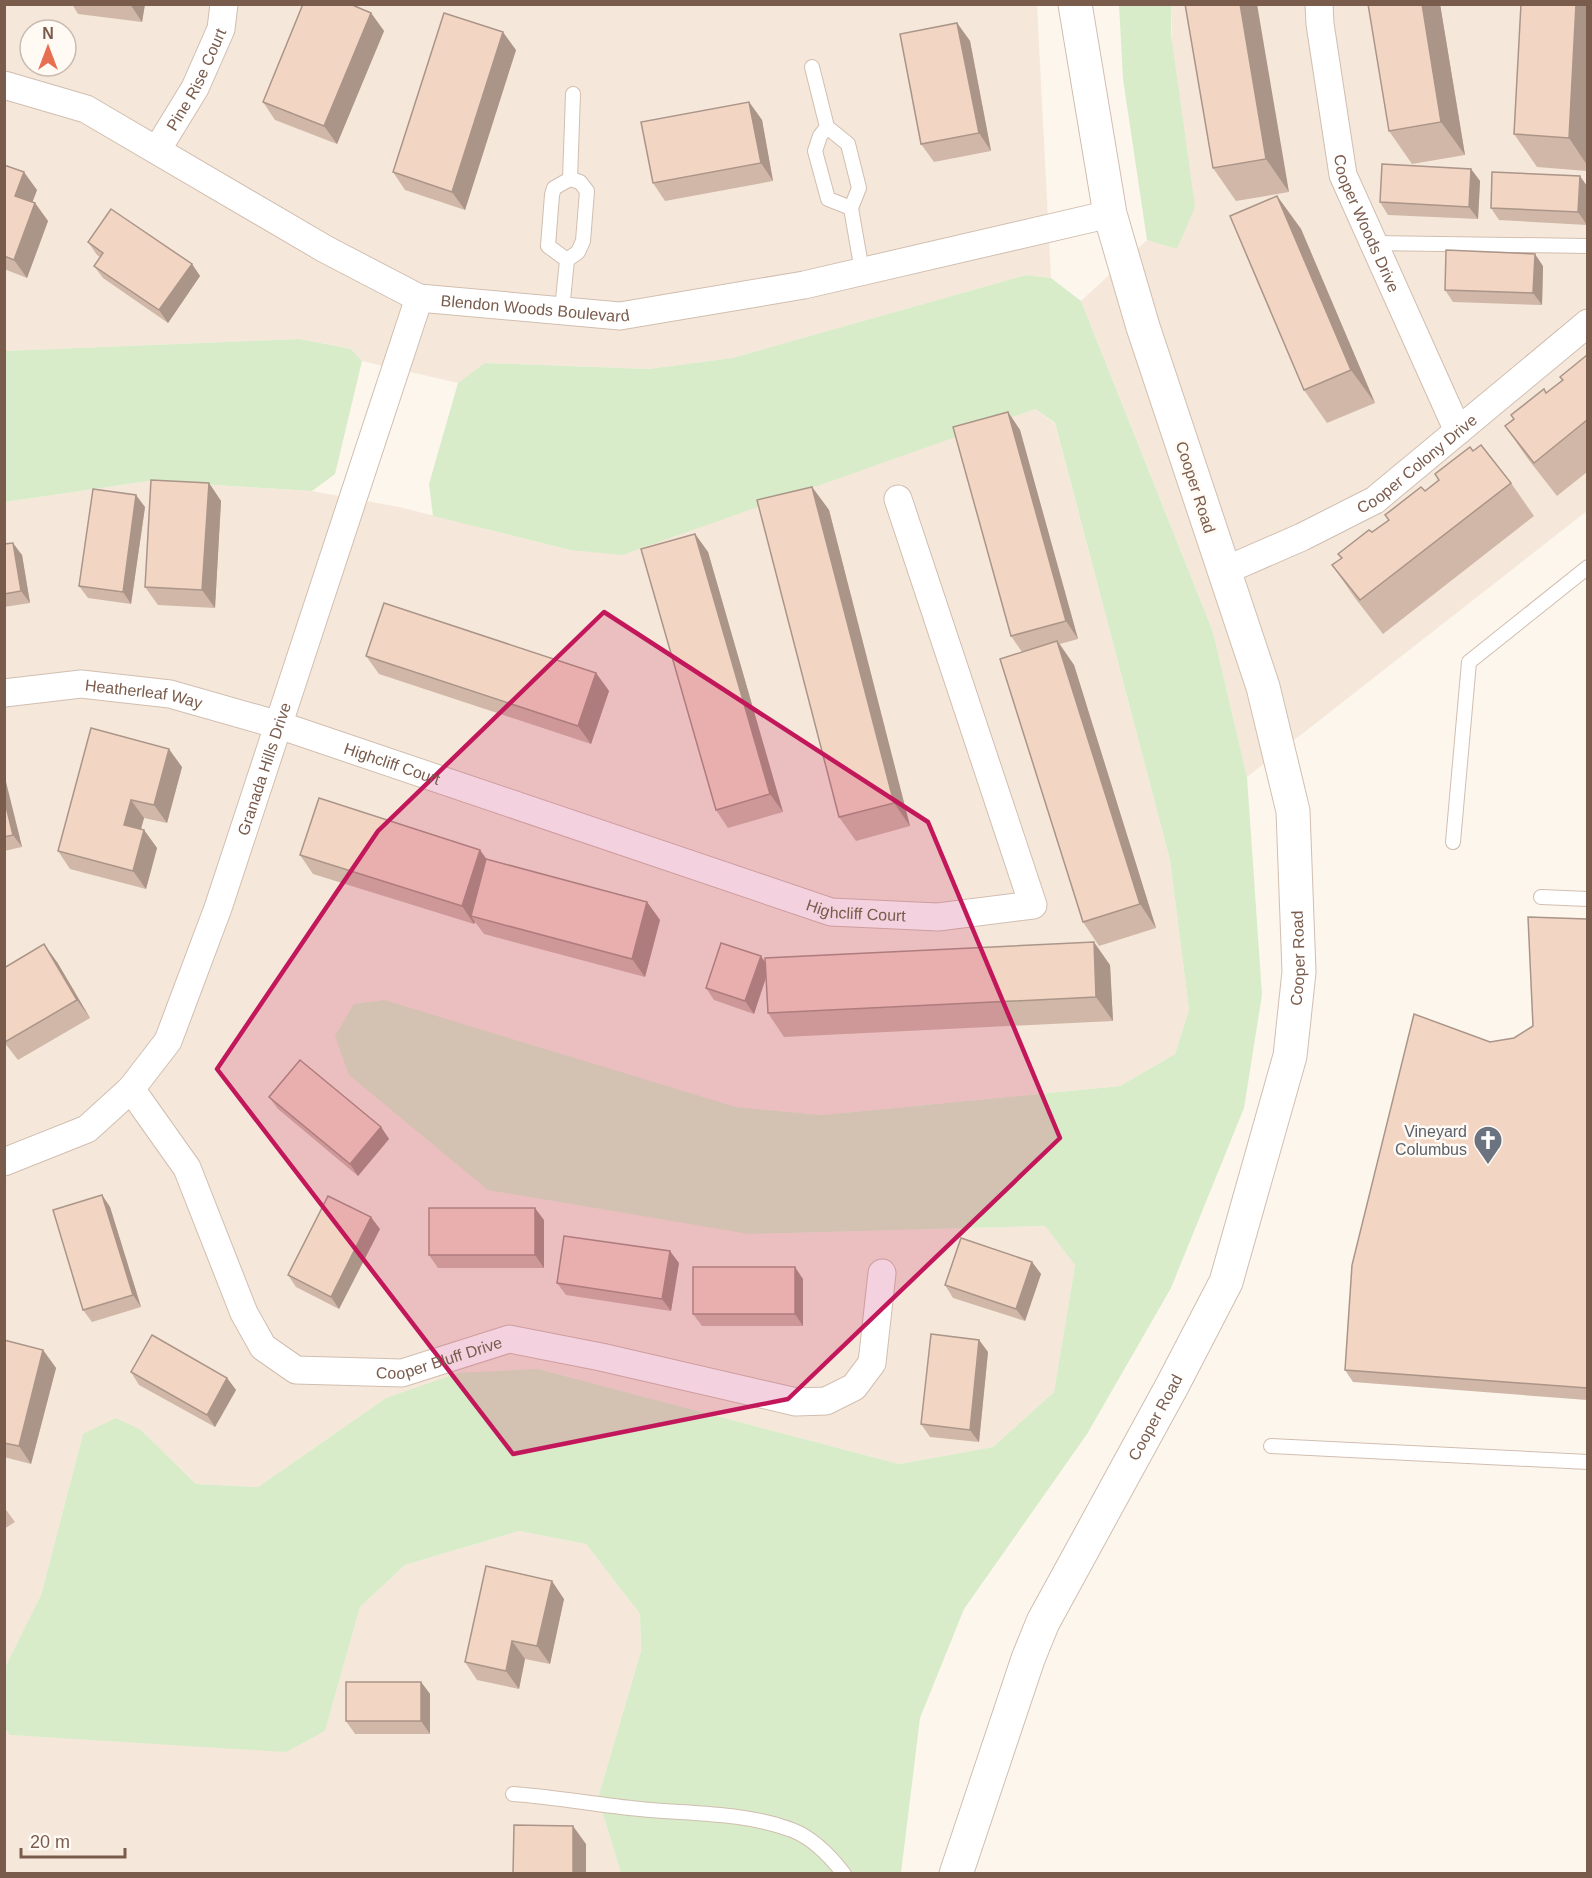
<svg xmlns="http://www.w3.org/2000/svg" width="1592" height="1878" viewBox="0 0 1592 1878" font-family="Helvetica,sans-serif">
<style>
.residential{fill:#f5e8da;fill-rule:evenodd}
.green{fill:#d8ecc9}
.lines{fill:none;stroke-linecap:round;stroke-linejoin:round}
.service-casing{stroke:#d1beb0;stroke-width:16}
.minor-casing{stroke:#d1beb0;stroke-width:29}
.tertiary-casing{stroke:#d1beb0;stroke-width:35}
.service{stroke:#fff;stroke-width:14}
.minor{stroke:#fff;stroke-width:27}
.tertiary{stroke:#fff;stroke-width:33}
.wall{fill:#d1b7a8}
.shaded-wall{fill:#aa9588}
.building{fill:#f3d5c3;stroke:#aa9588;stroke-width:1.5}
.marked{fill:#c2185b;fill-opacity:0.2;stroke:#c2185b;stroke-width:4.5;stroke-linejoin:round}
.labels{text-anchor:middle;stroke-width:5;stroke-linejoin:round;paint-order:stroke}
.street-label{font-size:16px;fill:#7a5c4d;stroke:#fffaf3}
.worship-label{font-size:16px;fill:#5b616d;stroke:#fffaf3;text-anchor:end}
</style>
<rect width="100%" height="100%" fill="#fdf6ec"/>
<g class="residential">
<path d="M4,5H1037L1051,278L1026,275L732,358L648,369L486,363L458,383L362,361L351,349L300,339L5,351ZM30,30H66V66H30Z"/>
<polygon points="1171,5 1587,5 1587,511 1247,777 1213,632 1081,301 1147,240 1177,249"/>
<polygon points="1035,409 1055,424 1170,860 1189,1010 1175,1054 1120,1086 823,1115 736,1107 749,1234 1045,1226 1075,1265 1054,1392 993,1447 899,1464 538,1369 386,1398 258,1487 196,1484 141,1430 83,1434 41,1595 5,1670 5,502 149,481 312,491 399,507 570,550"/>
<polygon points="519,1531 586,1544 640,1614 641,1651 598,1798 621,1873 5,1873 4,1729 11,1735 286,1751 325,1731 360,1607 405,1565"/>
</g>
<g class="green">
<polygon points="1119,5 1171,5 1171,34 1195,207 1177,249 1147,240 1123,79"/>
<polygon points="1026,275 1051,278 1081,301 1213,632 1247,777 1262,995 1244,1108 1171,1288 1087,1434 964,1609 920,1718 901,1873 621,1873 598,1798 641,1651 640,1614 586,1544 519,1531 405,1565 360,1607 325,1731 286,1752 10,1735 5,1729 4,1670 41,1595 83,1434 116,1418 141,1430 196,1484 258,1487 386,1398 458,1373 538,1369 899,1464 993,1447 1054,1392 1075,1265 1045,1226 749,1234 488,1190 349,1075 335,1036 354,1004 384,1000 736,1107 823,1115 1120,1086 1175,1054 1189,1010 1170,860 1055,423 1035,409 622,555 570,550 433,516 429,484 458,383 485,363 648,369 732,358"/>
<polygon points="300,339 351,349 362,361 335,474 312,491 149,481 5,502 4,351"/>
</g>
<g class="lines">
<g class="service-casing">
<g id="service">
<polyline points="812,67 827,127 848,144 859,188 851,208 828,199 815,151 820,136 827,127"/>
<polyline points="570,179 573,94"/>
<polyline points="851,208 862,271"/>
<polyline points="1373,243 1588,246"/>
<polyline points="562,310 567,260 578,252 583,241 587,191 580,182 570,179 554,188 552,195 548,246 567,260"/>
<polyline points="1453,842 1469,662 1588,567"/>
<polyline points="1541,897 1588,899"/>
<polyline points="1271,1446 1588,1462"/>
<path d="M513,1794C556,1797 597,1805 640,1809C691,1814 744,1812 792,1830C813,1838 831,1857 844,1874"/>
</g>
</g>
<g class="minor-casing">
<g id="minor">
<path id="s1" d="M1319,4L1320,24L1343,175L1458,431"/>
<path id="s2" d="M4,85L86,109L325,249L419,298L620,316L804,285L1110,214"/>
<path id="s3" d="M157,150L195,88L221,29L224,4"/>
<path id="s4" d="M1224,571L1302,537L1375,500L1588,323"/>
<path id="s5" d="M4,693L81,684L170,694L279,725L831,912L938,917L1033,905L898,499"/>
<path id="s6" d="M131,1089L187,1168L244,1313L263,1347L296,1370L402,1373L509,1339L601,1357L796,1402L826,1401L854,1387L872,1363L882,1273"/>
<path id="s7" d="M4,1162L87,1129L131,1089L168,1041L218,908L419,298"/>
</g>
</g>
<g class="tertiary-casing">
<g id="tertiary">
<path id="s8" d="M956,1874L1028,1659L1043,1622L1172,1386L1226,1282L1290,1056L1299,972L1293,811L1263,687L1143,327L1110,214L1075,4"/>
</g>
</g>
<use href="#service" class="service"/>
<use href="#minor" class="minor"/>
<use href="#tertiary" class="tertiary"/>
</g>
<g class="wall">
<polygon points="72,4 145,4 142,22 78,14"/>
<polygon points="1185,4 1289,192 1236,201 1213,168"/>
<polygon points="1368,4 1440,4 1465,155 1412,164 1389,131"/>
<polygon points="1587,4 1587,171 1537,167 1514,134"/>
<polygon points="371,13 384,31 337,144 275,120 263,102"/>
<polygon points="957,23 970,41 991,151 934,162 921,144"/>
<polygon points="516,50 465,210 405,190 393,172"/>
<polygon points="749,102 762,120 773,181 665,201 653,183"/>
<polygon points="4,165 37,190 32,202 35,203 48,221 27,278 4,269"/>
<polygon points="1471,169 1480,181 1478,219 1388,215 1380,202"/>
<polygon points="1580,176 1587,225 1499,220 1491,208"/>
<polygon points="1277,196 1301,229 1375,403 1327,423 1304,390"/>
<polygon points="88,242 192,264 200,276 168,323 103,278 94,266 100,257 97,255"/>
<polygon points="1543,266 1542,305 1453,302 1445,290"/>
<polygon points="1587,355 1587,472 1557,496 1528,459 1505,426 1562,380 1560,377"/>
<polygon points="1008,412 1020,430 1078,639 1060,644 1074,665 1156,928 1099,946 1083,922 1022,652 1011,636"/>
<polygon points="1473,451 1511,483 1534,516 1383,634 1355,598 1332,565 1341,558 1338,554 1372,532 1389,520 1439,480"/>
<polygon points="209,483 221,501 215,608 158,605 145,587"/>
<polygon points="812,487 829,510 910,826 856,841 839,817"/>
<polygon points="145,507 131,604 88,598 79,586"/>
<polygon points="695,534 708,552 783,812 728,828 716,810"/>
<polygon points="4,544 22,555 30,603 4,607"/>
<polygon points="366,656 596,673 609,691 591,744 379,674"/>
<polygon points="91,728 182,767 167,823 144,818 141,829 144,830 157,848 146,889 70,869 58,851"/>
<polygon points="4,774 22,847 4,851"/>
<polygon points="300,855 486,859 647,902 660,920 645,977 484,934 475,922 474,924 313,874"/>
<polygon points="1587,919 1587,1400 1353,1382 1345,1370 1490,1042 1514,1038 1533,1026"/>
<polygon points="57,962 90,1018 18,1060 4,1042"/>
<polygon points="765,962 1110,965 1113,1021 784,1037 768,1013 766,978 754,1014 714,1000 706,988"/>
<polygon points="269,1097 381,1127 389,1139 358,1176 278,1109"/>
<polygon points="102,1195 110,1207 141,1307 92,1322 83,1310"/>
<polygon points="544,1220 544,1268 438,1268 429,1255"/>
<polygon points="380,1229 339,1309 296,1287 288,1275"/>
<polygon points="1032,1262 1041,1274 1025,1321 953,1298 945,1285"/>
<polygon points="679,1263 671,1311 566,1295 557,1283"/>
<polygon points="803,1279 803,1326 702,1326 693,1314"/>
<polygon points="4,1340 43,1350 56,1368 31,1464 4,1457"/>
<polygon points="979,1340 988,1352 979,1442 930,1437 921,1424"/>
<polygon points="131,1372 227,1378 236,1390 215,1427 139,1385"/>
<polygon points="4,1507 15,1522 4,1529"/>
<polygon points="564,1599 550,1664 525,1659 519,1689 477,1680 465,1662"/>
<polygon points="421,1682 430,1694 430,1734 355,1734 346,1721"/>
</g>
<g class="shaded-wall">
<polygon points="130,4 145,4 142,22"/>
<polygon points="1240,4 1257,4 1289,192 1266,159"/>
<polygon points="1422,4 1440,4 1465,155 1441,122"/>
<polygon points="1576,4 1587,4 1587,165 1569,138"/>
<polygon points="371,13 384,31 337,144 324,126"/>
<polygon points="957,23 970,41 991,151 979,133"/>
<polygon points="503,32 516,50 465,210 452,192"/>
<polygon points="749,102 762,120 773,181 761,163"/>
<polygon points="1471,169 1480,181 1478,219 1469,207"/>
<polygon points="24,172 37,190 28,214 15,196"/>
<polygon points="1580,176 1587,186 1587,225 1578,212"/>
<polygon points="1277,196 1301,229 1375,403 1351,370"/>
<polygon points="35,203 48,221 27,278 14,260"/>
<polygon points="1535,254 1543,266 1542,305 1533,293"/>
<polygon points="192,264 200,276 168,323 159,310"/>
<polygon points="1008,412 1020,430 1078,639 1066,621"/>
<polygon points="209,483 221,501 215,608 202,590"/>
<polygon points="812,487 829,510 910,826 894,803"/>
<polygon points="136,495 145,507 131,604 123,592"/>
<polygon points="695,534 708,552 783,812 770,794"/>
<polygon points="13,543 22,555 30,603 21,591"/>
<polygon points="1057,641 1074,665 1156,928 1140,904"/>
<polygon points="596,673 609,691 591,744 578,726"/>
<polygon points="169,749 182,767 167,823 154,805"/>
<polygon points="4,774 22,847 13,835 4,798"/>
<polygon points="131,800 144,818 137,843 124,825"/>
<polygon points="144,830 157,848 146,889 133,871"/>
<polygon points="480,850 493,868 471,916 475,922 474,924 462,906"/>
<polygon points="647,902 660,920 645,977 632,959"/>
<polygon points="1094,942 1110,965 1113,1021 1096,997"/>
<polygon points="44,944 57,962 90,1018 77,1000"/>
<polygon points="761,956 769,968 754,1014 745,1001"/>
<polygon points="381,1127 389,1139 358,1176 350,1164"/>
<polygon points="102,1195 110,1207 141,1307 133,1295"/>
<polygon points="535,1208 544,1220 544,1268 535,1255"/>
<polygon points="371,1217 380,1229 339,1309 331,1297"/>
<polygon points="670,1251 679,1263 671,1311 662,1299"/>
<polygon points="1032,1262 1041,1274 1025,1321 1016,1309"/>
<polygon points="795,1267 803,1279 803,1326 795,1314"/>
<polygon points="979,1340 988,1352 979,1442 970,1430"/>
<polygon points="43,1350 56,1368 31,1464 19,1446"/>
<polygon points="227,1378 236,1390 215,1427 207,1415"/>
<polygon points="552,1581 564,1599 550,1664 537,1646"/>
<polygon points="512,1641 525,1659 519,1689 506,1671"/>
<polygon points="421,1682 430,1694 430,1734 421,1721"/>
<polygon points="573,1826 586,1844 586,1874 573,1874"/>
</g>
<g class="building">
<polygon points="303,4 350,4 371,13 324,126 263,102"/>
<polygon points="1185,4 1240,4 1266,159 1213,168"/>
<polygon points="1368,4 1422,4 1441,122 1389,131"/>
<polygon points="1521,4 1576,4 1569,138 1514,134"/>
<polygon points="444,13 503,32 452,192 393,172"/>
<polygon points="957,23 979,133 921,144 900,34"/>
<polygon points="749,102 761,163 653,183 641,122"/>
<polygon points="1382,164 1471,169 1469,207 1380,202"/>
<polygon points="4,165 24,172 15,196 35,203 14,260 4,256"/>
<polygon points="1492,172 1580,176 1578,212 1491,208"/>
<polygon points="1277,196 1351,370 1304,390 1230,216"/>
<polygon points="111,209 192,264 159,310 94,266 103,253 88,242"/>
<polygon points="1446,250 1535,254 1533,293 1445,290"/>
<polygon points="1587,355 1587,420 1534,463 1505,426 1514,419 1511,415 1544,389 1546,393 1563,380 1560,377"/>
<polygon points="1008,412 1066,621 1011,636 953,427"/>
<polygon points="1481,445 1511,483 1360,600 1332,565 1342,558 1338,554 1369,530 1372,532 1389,520 1385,515 1421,487 1425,491 1439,480 1435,474 1470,447 1473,451"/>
<polygon points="151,480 209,483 202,590 145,587"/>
<polygon points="812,487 894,803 839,817 757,500"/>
<polygon points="93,489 136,495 123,592 79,586"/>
<polygon points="695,534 770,794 716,810 641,549"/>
<polygon points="13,543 21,591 4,594 4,544"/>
<polygon points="384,603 596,673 578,726 366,656"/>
<polygon points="1057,641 1140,904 1083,922 1000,659"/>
<polygon points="91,728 169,749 154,805 131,800 124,825 144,830 133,871 58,851"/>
<polygon points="4,798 13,835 4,837"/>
<polygon points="319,798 480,850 462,906 300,855"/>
<polygon points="486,859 647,902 632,959 471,916"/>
<polygon points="1528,917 1587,919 1587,1388 1345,1370 1352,1265 1414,1014 1490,1042 1514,1038 1533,1026"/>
<polygon points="1094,942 1096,997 768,1013 765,958"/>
<polygon points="721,943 761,956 745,1001 706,988"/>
<polygon points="44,944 77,1000 5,1042 4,968"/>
<polygon points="300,1060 381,1127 350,1164 269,1097"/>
<polygon points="102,1195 133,1295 83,1310 53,1210"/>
<polygon points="328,1196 371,1217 331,1297 288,1275"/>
<rect x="429" y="1208" width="106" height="47"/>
<polygon points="564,1236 670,1251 662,1299 557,1283"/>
<polygon points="961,1238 1032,1262 1016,1309 945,1285"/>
<rect x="693" y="1267" width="102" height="47"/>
<polygon points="931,1334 979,1340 970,1430 921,1424"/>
<polygon points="152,1335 227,1378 207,1415 131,1372"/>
<polygon points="4,1340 43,1350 19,1446 4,1443"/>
<polygon points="486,1566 552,1581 537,1646 512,1641 506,1671 465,1662"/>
<rect x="346" y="1682" width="75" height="39"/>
<polygon points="514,1825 573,1826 573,1874 513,1874"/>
</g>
<path class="marked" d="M604,612L928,822L1060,1138L788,1399L513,1454L217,1069L378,831Z"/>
<defs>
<g id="church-pin" transform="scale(1.5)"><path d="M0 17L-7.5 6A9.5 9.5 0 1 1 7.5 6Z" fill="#6b7280" stroke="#fffaf3"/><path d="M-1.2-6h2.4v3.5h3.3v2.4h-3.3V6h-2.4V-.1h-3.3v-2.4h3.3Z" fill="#fff"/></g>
</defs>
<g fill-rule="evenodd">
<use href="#church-pin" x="1488" y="1140"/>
</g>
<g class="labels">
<g class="street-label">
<text dy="6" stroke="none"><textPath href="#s3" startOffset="81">Pine Rise Court</textPath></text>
<text dy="6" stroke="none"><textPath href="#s1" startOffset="226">Cooper Woods Drive</textPath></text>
<text dy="6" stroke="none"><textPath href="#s2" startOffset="585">Blendon Woods Boulevard</textPath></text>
<text dy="6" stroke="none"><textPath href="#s4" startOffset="222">Cooper Colony Drive</textPath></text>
<text transform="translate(1196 487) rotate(72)" y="6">Cooper Road</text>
<text dy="6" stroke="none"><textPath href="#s5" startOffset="141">Heatherleaf Way</textPath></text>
<text dy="6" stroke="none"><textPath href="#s5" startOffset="400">Highcliff Court</textPath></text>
<text dy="6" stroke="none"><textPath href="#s7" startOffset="498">Granada Hills Drive</textPath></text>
<text dy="6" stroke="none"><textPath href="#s5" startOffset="888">Highcliff Court</textPath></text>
<text dy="6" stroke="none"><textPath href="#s8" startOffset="986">Cooper Road</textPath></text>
<text dy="6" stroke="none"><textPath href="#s6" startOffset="477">Cooper Bluff Drive</textPath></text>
<text dy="6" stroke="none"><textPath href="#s8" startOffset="500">Cooper Road</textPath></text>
</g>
<g class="worship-label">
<text x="1467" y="1137">Vineyard<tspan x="1467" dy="18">Columbus</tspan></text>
</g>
</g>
<rect width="1592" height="1878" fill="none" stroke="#7a5c4d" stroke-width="12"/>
<g transform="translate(48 48)"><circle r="28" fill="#fffaf3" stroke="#cabbb1" stroke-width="1.5"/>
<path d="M0-4.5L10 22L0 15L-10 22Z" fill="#e76f51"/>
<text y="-9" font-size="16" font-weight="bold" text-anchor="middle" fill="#7a5c4d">N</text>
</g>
<path d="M21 1848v9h104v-9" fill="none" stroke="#7a5c4d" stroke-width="3"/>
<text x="30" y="1848" font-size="18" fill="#7a5c4d" stroke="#fffaf3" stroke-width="4.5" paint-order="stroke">20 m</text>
</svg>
